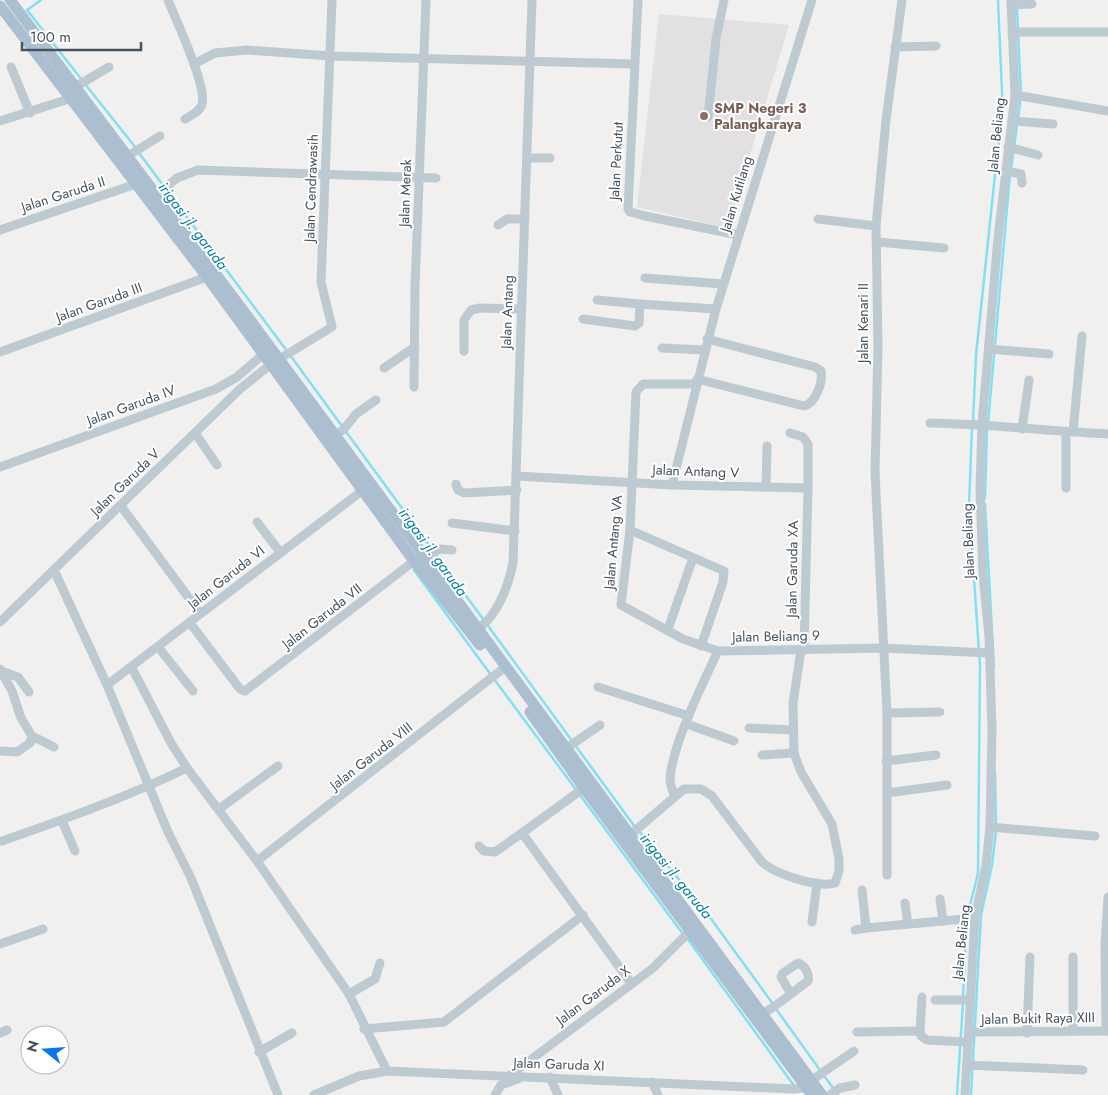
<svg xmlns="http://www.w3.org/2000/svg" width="1108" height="1095" viewBox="0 0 1108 1095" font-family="Jost,sans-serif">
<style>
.education{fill:#e3e0e1}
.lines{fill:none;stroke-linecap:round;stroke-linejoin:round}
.stream{stroke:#82e0f5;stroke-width:2.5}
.minor{stroke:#becad2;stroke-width:9}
.major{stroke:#acbfd1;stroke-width:11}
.education-dot{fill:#8d6e63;stroke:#fff;stroke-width:2}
.labels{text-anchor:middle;stroke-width:4;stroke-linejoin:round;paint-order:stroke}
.education-label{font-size:14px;font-weight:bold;fill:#785e54;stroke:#fff;text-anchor:start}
.street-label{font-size:14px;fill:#45535e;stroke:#fff}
.water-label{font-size:15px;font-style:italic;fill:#03819d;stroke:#fff}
</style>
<rect width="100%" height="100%" fill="#f2efef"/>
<polygon class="education" points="659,14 789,25 728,228 637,207"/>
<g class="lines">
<g class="stream">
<polyline points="41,0 27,10 82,80"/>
<polyline points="85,84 136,148"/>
<polyline points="139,153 287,351"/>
<polyline points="1011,169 1021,96 1017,8"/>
<polyline points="290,355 635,827"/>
<polyline points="973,422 976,355 997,156 1003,115 998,0"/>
<polyline points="988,423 1010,175"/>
<polyline points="985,498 987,429"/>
<polyline points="985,504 994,668"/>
<polyline points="414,570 491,675"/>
<polyline points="494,679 683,934"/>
<polyline points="995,773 996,825"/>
<polyline points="639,831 709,916 773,1004"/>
<polyline points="687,938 795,1087"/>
<polyline points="963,997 967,918 978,873 980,666 969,506 972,427"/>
<polyline points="776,1009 838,1095"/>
<polyline points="957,1095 963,1003"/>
<polyline points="971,1095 981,915 992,865 996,831"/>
</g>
<g class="minor">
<path d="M168,0C176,20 207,86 202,104C200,112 191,115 185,119"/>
<polyline points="638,0 628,209 630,212 645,216 738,235"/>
<polyline points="1011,5 1032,4"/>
<polyline points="1012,32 1108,32"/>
<polyline points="895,47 936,46"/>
<polyline points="194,64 215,53 247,50 331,56 634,64"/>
<polyline points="11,67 30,113"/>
<polyline points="75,87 109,67"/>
<polyline points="1015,95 1108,111"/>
<polyline points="708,117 716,39 724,0"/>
<polyline points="0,121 72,98"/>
<polyline points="1012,121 1053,124"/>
<polyline points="1008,147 1038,155"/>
<polyline points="126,157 160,136"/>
<polyline points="527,158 550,158"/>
<polyline points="1006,171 1021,174 1022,183"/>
<polyline points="156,195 177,178 198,170 436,178"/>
<polyline points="818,219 876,226"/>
<polyline points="498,225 507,219 525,219"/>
<polyline points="0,230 142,182"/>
<polyline points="877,242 944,248"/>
<polyline points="645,278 723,284"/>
<polyline points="597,300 640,304"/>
<polyline points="583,319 635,326 639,323 640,304 716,309"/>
<polyline points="662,348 704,350"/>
<polyline points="989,349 1049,354"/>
<polyline points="464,351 464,320 471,310 480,308 520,309"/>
<polyline points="0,352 207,277"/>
<polyline points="384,368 415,347"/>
<path d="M697,379L804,406C816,403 823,382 821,371L815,367L707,339"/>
<polyline points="696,384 643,384 636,392 630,530 621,605 683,639 718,651"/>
<polyline points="414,387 415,287 426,0"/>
<path d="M930,423C989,424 1048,431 1108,434"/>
<polyline points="1022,429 1029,380"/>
<polyline points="1066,432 1066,488"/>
<polyline points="1073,432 1082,336"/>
<polyline points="195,433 217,465"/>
<polyline points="335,436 344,429 356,414 376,400"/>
<polyline points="0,467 216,389 237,377 268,350"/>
<polyline points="517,476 672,485 808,488 808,444 803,437 790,433"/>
<polyline points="456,484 458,490 464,493 517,490"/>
<polyline points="672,485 716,309 812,0"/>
<polyline points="766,487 767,446"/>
<polyline points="121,506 200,613"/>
<polyline points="257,522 280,552"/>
<polyline points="452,523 515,531"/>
<polyline points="630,530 724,571 723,582 701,646"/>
<polyline points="54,570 107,685 168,832 191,878 278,1095"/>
<polyline points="0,622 240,389 271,364 332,327 321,282 332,0"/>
<polyline points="190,623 240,689 245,691 414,561 440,549 452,550"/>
<path d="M478,629C498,614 508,587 513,563L532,0"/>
<polyline points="668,629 693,558"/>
<polyline points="159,648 193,691"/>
<polyline points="804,650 808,488"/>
<polyline points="132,668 171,743 187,768 257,861 349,994 387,1071"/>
<polyline points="0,669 12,691 21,718 32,736 54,747"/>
<polyline points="1,671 18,677 29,692"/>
<polyline points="107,685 367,487"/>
<polyline points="598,687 689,716"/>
<polyline points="887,713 940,712"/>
<polyline points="687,724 734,741"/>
<polyline points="749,728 793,730"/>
<polyline points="0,751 17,752 30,743 32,736"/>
<polyline points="561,752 600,725"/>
<polyline points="762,755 794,753"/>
<polyline points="886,761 936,755"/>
<polyline points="584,788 522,833 631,983"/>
<polyline points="887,793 947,785"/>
<path d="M675,796C672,790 670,784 670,778C673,743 703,683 718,651L883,648L989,653"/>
<polyline points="219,809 278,766"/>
<polyline points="62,821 75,851"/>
<polyline points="990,827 1095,836"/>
<path d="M630,835L684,789H701L712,796L762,862C775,874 817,888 835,883L839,871V859L832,824L801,772L794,753L793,703L801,650"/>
<path d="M2,841C65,819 127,797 187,768"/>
<polyline points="479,846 484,851 495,852 522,833"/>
<polyline points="257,861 500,671"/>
<polyline points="887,875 887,713 875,472 878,347 876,226 886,120 902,0"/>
<polyline points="862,890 866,928 975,918"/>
<polyline points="940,899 943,921"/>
<polyline points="905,903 908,924"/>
<polyline points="812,922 817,883"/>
<polyline points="855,930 866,928"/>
<polyline points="0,944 43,929"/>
<polyline points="1073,957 1073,1031"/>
<polyline points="349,994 375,979 380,963"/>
<polyline points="935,1000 969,1000"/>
<path d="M764,1013C779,1004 793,992 808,981C810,974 805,966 798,963L783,973L781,977L791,994"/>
<polyline points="364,1029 444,1022 583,915"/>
<polyline points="920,1031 922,997"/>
<polyline points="1106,1031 1105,945 1108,897"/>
<polyline points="857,1032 920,1031 921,1036 927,1040 968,1042"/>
<polyline points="969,1032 1108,1031"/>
<polyline points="0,1033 7,1030"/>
<polyline points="1027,1033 1030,957"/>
<polyline points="259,1052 292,1033"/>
<polyline points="967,1065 1083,1070"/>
<polyline points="509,1076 653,968 690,931"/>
<polyline points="550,1077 558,1095"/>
<polyline points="812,1080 854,1051"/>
<polyline points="652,1082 658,1095"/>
<polyline points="314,1095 359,1076 387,1071 794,1089 811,1087"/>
<polyline points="495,1095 501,1085 518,1079"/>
<polyline points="830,1095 840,1088 855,1085"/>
<polyline points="965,1095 975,918 986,865 990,827 992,730 989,637 983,575 980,490 982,424 998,238 1015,95 1011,0"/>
</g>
<g class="major">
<polyline points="10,0 245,313 822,1095"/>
<polyline points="0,6 207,277 414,561 480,645"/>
<polyline points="530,712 584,788 812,1095"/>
</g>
</g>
<circle class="education-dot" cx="704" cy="116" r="5"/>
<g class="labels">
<g class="education-label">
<text x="714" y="113">SMP Negeri 3<tspan x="714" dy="16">Palangkaraya</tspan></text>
</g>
<g class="street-label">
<text transform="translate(996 135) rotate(-84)" y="5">Jalan Beliang</text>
<text transform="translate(616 161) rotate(-87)" y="5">Jalan Perkutut</text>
<text transform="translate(311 188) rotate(-88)" y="5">Jalan Cendrawasih</text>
<text transform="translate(405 193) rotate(-88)" y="5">Jalan Merak</text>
<text transform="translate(63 194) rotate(-18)" y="5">Jalan Garuda II</text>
<text transform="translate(736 194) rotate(-73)" y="5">Jalan Kutilang</text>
<text transform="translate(99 302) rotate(-20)" y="5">Jalan Garuda III</text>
<text transform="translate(507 312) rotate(-88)" y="5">Jalan Antang</text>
<text transform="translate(863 323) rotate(-90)" y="5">Jalan Kenari II</text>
<text transform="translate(131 405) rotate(-20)" y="5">Jalan Garuda IV</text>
<text transform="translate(696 471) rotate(2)" y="5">Jalan Antang V</text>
<text transform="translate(125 482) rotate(-44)" y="5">Jalan Garuda V</text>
<text transform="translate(968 541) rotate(-92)" y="5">Jalan Beliang</text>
<text transform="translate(613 542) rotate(-85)" y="5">Jalan Antang VA</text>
<text transform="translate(792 569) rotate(-89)" y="5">Jalan Garuda XA</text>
<text transform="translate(226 577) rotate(-38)" y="5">Jalan Garuda VI</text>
<text transform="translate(322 616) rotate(-38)" y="5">Jalan Garuda VII</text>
<text transform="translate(776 636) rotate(-1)" y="5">Jalan Beliang 9</text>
<text transform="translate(371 756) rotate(-38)" y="5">Jalan Garuda VIII</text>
<text transform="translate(961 942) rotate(-84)" y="5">Jalan Beliang</text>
<text transform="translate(593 995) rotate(-37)" y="5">Jalan Garuda X</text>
<text transform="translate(1038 1018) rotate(-1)" y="5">Jalan Bukit Raya XIII</text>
<text transform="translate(559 1064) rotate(2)" y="5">Jalan Garuda XI</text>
</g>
<g class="water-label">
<text transform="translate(193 226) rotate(53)" y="5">irigasi jl. garuda</text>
<text transform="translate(433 552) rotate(54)" y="5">irigasi jl. garuda</text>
<text transform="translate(676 876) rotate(51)" y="5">irigasi jl. garuda</text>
</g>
</g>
<g transform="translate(45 1050) rotate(287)"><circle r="24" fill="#ffffff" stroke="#b5babf"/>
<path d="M0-4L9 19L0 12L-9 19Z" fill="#0775f4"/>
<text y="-8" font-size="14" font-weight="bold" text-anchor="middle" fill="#45535e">N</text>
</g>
<path d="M22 42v8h119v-8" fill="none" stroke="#45535e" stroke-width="2.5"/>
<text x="30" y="42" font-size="15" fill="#45535e" stroke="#ffffff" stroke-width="4" paint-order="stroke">100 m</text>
</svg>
